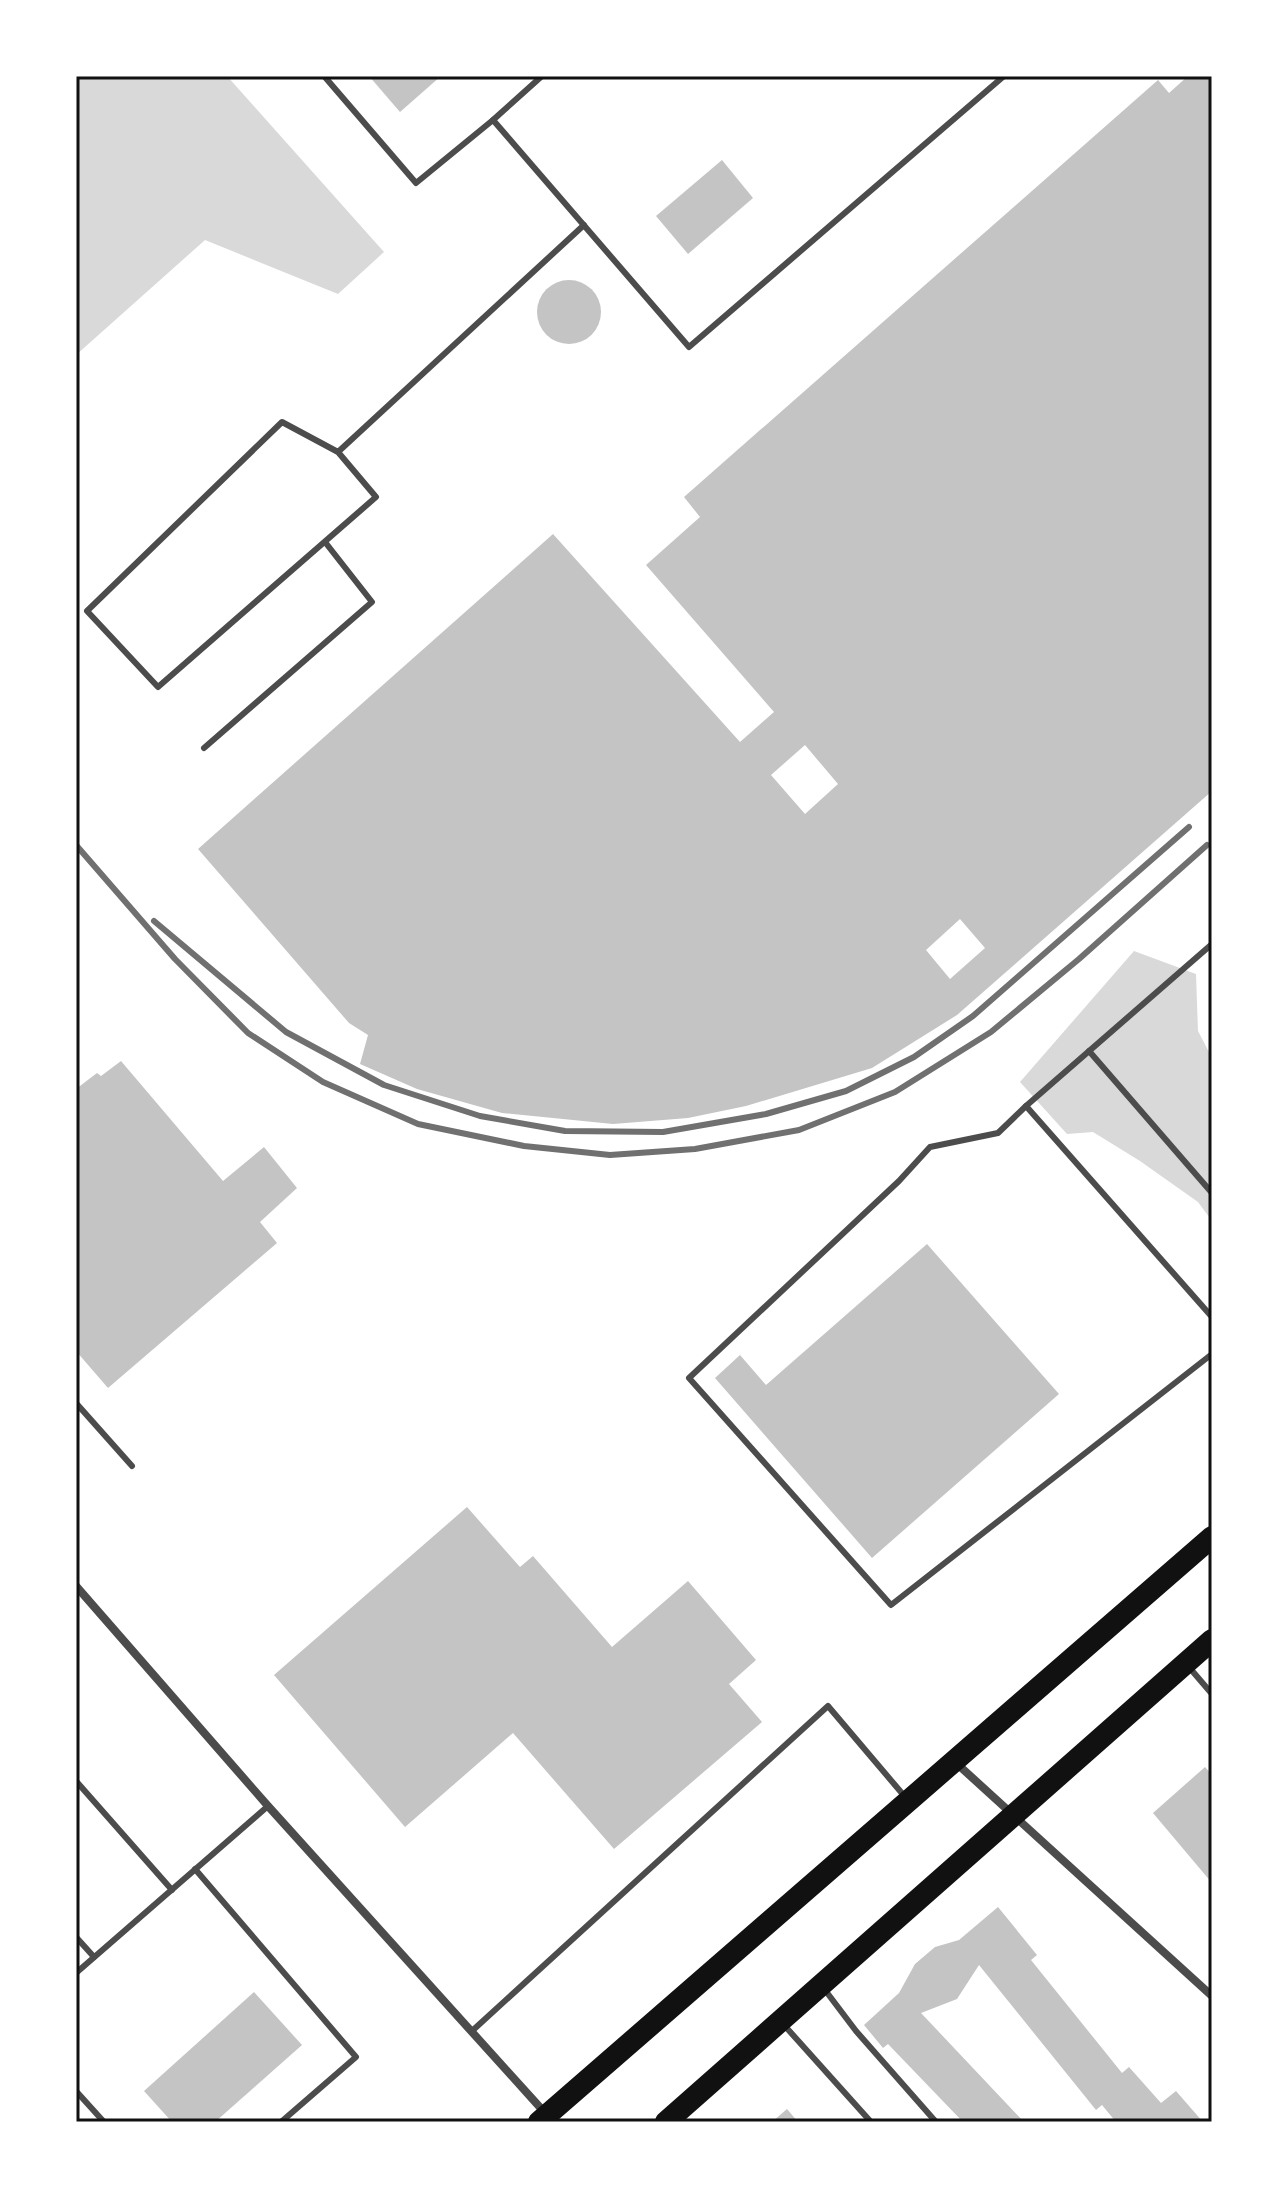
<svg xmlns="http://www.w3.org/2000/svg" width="1288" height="2198" viewBox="0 0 1288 2198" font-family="Quicksand,sans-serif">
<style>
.water{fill:#d9d9d9}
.building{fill:#c4c4c4;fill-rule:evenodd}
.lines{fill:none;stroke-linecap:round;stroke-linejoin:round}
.service{stroke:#4c4c4c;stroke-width:6}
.minor{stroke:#4c4c4c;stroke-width:8}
.trunk{stroke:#111;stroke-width:22}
.rail{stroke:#707070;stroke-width:6}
.neatline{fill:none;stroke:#111;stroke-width:3}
</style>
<rect width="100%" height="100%" fill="#fff"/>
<g class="water">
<polygon points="76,76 227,76 384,252 338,294 205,240 76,355"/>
<polygon points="1134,951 1196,974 1198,1031 1212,1058 1212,1221 1198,1202 1140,1161 1093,1132 1067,1134 1020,1082"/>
</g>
<g class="building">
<polygon points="369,76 441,76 400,112"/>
<path d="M1188,76H1212V791L957,1015L872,1068L746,1106L688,1118L613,1124L502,1113L417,1089L360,1064L368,1035L349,1023L198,849L553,534L740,742L774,712L646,565L700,517L684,497L1158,80L1169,93ZM805,745L838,784L805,814L771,775ZM960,919L985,948L950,979L926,950Z"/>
<polygon points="722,160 753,198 688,254 656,216"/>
<circle cx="569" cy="312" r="32"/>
<polygon points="121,1061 223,1181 264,1147 297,1188 260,1222 277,1243 108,1388 76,1351 76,1089 97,1073 101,1076"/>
<polygon points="927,1244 1059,1394 872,1558 715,1378 740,1355 766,1385"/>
<polygon points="467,1507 520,1567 533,1556 612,1647 688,1581 756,1660 729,1684 762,1722 614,1849 513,1733 405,1827 274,1675"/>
<polygon points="1205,1767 1212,1775 1212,1883 1153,1813"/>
<polygon points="998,1907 1037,1955 1031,1960 1122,2073 1129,2067 1161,2103 1176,2091 1203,2122 1116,2122 1102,2105 1096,2110 979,1965 957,1999 921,2013 1024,2122 963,2122 888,2044 883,2048 864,2025 899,1993 915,1964 935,1947 959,1940"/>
<polygon points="254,1992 302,2045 215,2122 172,2122 144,2091"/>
<polygon points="787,2109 798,2122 772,2122"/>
</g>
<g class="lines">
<g class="service">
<polyline points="324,76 416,183 493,120"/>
<polyline points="542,76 493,120 689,347 1004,76"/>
<polyline points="338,452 376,497 158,687 87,611 282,422 338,452 584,225"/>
<polyline points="204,748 372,602 325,542"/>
<polyline points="1089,1051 1212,1193"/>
<polyline points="1026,1106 1212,944"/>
<polyline points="1212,1317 1026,1106 998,1133 930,1147 899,1181 689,1378 891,1605 1212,1354"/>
<polyline points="76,1403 132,1466"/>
<polyline points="1188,1666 1212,1694"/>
<polyline points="76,1781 172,1890"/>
<polyline points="195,1869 356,2057 281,2122"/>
<polyline points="76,1937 94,1957"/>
<polyline points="76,1973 268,1806"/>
<polyline points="825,1990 856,2031 936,2122"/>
<polyline points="784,2025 871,2122"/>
<polyline points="472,2031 828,1706 906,1798"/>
<polyline points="76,2091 104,2122"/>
</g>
<g class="minor">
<polyline points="76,1586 268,1806 546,2114"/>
<polyline points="955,1762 1212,1996"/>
</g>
<g class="trunk">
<polyline points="539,2122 1212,1537"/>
<polyline points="666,2122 1212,1640"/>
</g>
<g class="rail">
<polyline points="76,845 175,959 248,1033 323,1082 418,1124 524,1146 610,1155 695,1149 799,1130 895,1092 991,1032 1079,959 1207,845"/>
<polyline points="154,921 286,1032 384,1085 480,1116 565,1131 663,1132 766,1114 846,1091 914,1057 973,1016 1189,827"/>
</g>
</g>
<rect width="1288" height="2198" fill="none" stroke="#ffffff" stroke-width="156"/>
<rect x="78" y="78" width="1132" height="2042" class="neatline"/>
</svg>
